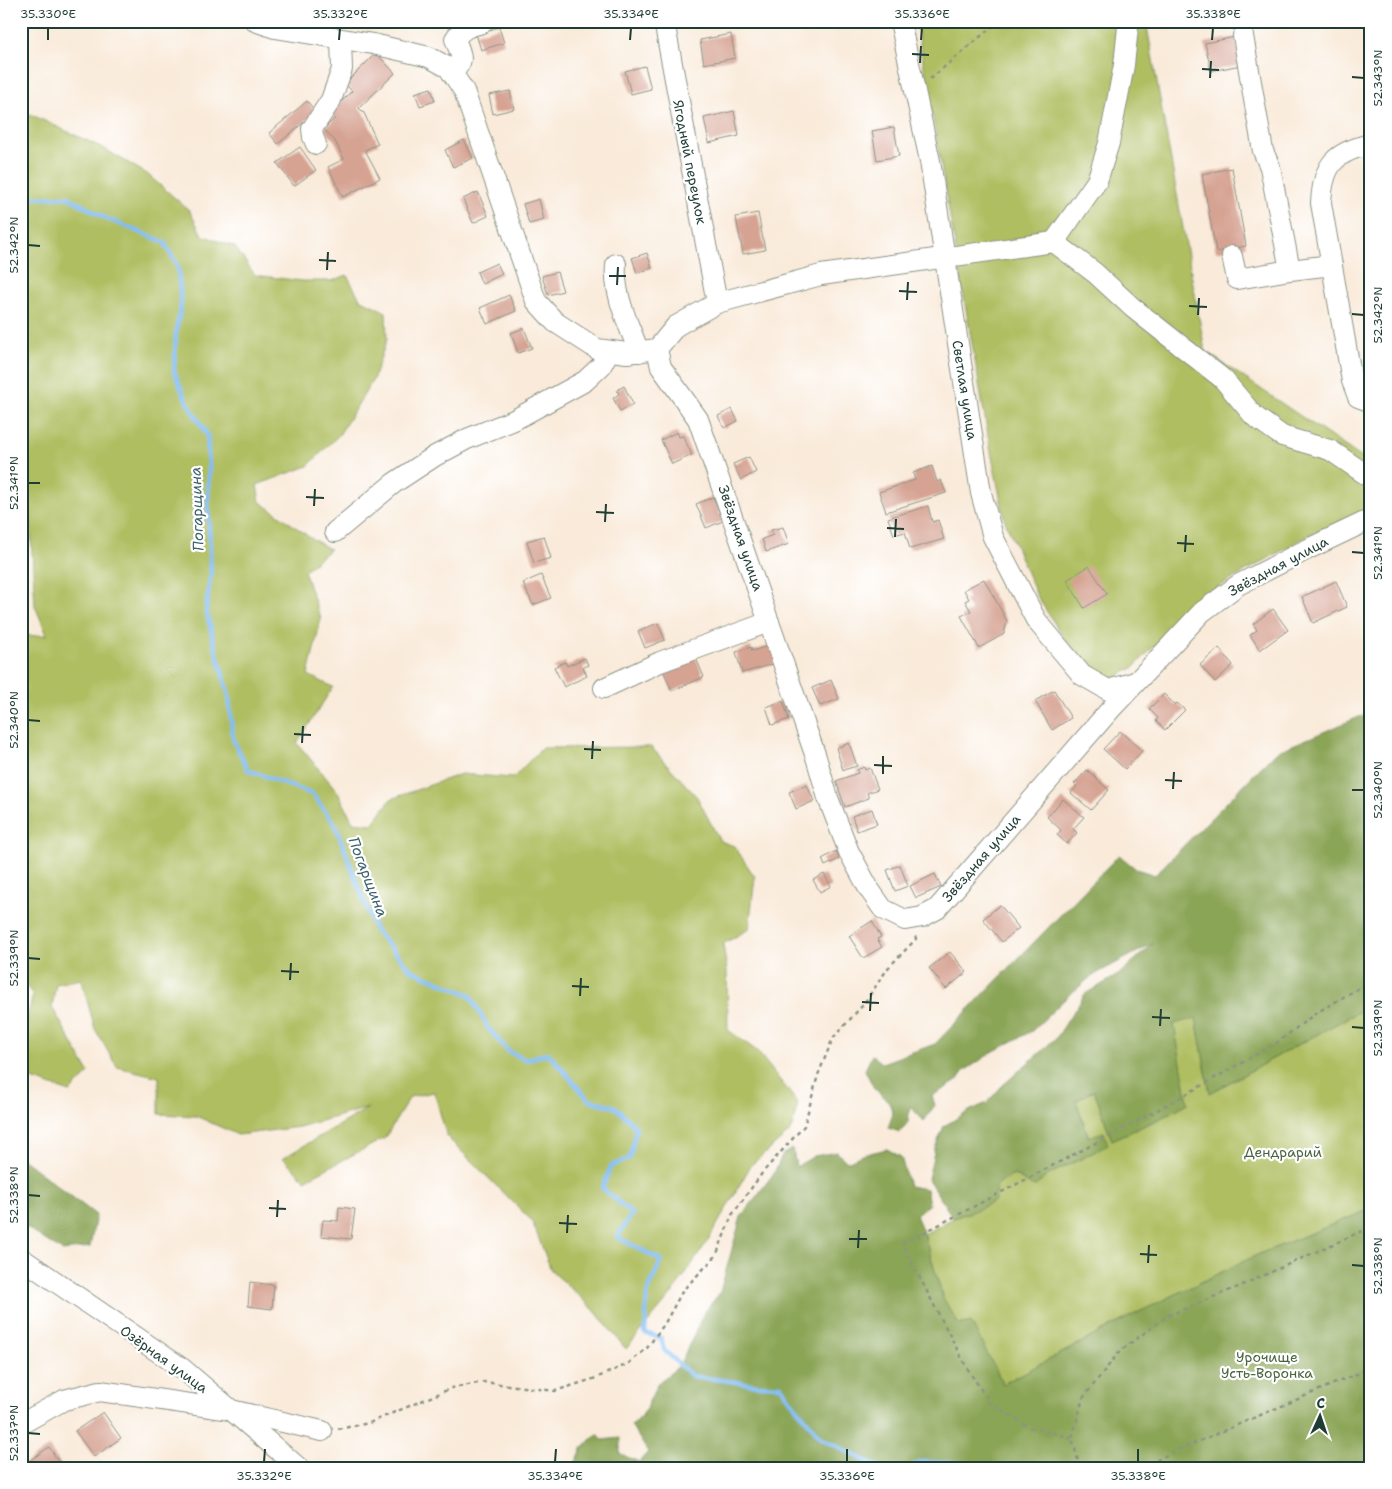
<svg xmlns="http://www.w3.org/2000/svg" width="1392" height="1489" viewBox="0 0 1392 1489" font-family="'Shantell Sans',sans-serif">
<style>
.green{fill:#afbe60;stroke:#677e4a}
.forest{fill:#8ba556;stroke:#557145}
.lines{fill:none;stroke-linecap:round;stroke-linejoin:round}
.stream{stroke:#82bdf4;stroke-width:4.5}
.building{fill:#d6a393}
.minor-casing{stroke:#8c9486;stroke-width:22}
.path{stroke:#8c9486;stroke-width:2.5;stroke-dasharray:4 4;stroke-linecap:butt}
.minor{stroke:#fff;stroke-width:20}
.ticks{fill:none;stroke:#1f3d34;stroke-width:2}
.labels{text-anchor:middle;stroke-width:4.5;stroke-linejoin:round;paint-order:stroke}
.street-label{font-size:14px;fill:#1f3d34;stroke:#fff}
.park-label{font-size:14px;fill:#4a6441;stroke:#fff}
.water-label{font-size:15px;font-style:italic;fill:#3d636e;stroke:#fff}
.neatline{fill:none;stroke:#1f3d34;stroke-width:2}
.ticks-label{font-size:12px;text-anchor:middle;fill:#1f3d34}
</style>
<rect width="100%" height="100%" fill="#fff"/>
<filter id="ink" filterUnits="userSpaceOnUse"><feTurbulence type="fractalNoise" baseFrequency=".02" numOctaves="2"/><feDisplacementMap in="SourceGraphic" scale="10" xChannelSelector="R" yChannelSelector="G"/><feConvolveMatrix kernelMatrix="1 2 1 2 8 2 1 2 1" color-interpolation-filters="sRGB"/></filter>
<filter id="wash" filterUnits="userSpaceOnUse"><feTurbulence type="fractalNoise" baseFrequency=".0096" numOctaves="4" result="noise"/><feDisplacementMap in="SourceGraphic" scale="20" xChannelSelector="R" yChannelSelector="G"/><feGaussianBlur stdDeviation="1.12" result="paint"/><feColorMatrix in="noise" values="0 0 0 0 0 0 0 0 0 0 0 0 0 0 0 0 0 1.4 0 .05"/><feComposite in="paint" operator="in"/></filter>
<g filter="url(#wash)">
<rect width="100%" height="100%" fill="#f9ead9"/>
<g class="green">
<polygon points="916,21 1146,21 1205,351 1371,464 1371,510 1311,534 1189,604 1166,634 1133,668 1109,680 1091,668 1065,640 1037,596 1005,521 990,447"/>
<path d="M21,110L103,148L147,174L189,210L202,235L235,247L255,275L302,281H332L347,275L360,299L386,312L387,339L373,380L339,435L308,466L257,485L260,502C284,517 305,536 330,549L304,571L321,619L308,675L333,687L297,743L338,792L353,822L372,824L391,799L461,774L513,778L542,748L651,747L697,797L720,841L734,846L755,877L749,929L723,944L727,971L728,1030L757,1051L798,1103L791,1131L751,1165L709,1239L671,1295L626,1349L594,1310L551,1270L532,1221L447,1137L434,1092L410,1097L385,1138L305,1180L283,1158L368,1108L299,1127L238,1135L196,1116L159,1114V1077L117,1067L95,1029L81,979L56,984L52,1007L89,1073L70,1092L23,1076L21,1041L33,995L21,978V636L47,635L35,606L30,516L21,450Z"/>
<polygon points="1371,1005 1371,1209 1257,1255 1133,1315 1003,1384 971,1323 959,1325 943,1298 924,1234 953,1218 977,1210 997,1184 1014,1175 1034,1187 1048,1175 1091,1154 1089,1137 1076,1101 1094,1090 1112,1140 1159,1119 1188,1103 1173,1024 1196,1017 1210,1093"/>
</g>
<g class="forest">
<polygon points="1371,712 1371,1005 1210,1093 1196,1018 1174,1024 1188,1103 1159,1119 1112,1140 1094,1090 1076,1101 1088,1137 1104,1132 1108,1145 1048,1175 1034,1187 1014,1175 997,1184 995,1201 977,1210 953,1218 928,1179 935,1148 944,1126 971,1110 987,1103 1001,1087 1057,1037 1085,994 1118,975 1154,943 1092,976 1068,996 1032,1031 994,1051 963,1072 957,1081 932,1096 935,1105 924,1121 910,1106 908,1122 900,1132 888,1128 893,1114 889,1102 874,1088 865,1070 872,1055 882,1063 935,1044 1119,855 1136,869 1155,875 1276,752"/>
<polygon points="793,1149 796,1167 814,1156 837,1152 847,1162 862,1155 887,1149 901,1157 909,1186 926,1189 929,1204 916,1215 924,1234 943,1298 959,1325 971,1322 1003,1384 1133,1315 1257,1255 1371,1209 1371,1468 620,1468 616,1464 611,1468 573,1468 583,1447 598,1434 602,1440 620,1438 620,1454 639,1462 648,1452 631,1425 642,1416 658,1383 679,1366 704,1313 720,1292 741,1217 774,1173 783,1154"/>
<polygon points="21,1158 96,1215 90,1247 62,1251 21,1224"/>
</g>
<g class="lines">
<g class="stream">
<polyline points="21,195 32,198 68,197 105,218 164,242 178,267 181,304 176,333 174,371 186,400 207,435 209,467 208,504 211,572 206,610 215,647 229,696 233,739 248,770 312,794 335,824 375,930 411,970 470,995 488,1028 508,1051 526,1060 548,1053 589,1100 615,1107 636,1127 630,1158 611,1166 602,1188 632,1214 617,1237 661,1260 647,1294 645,1333 661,1338 664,1350 692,1376 758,1385 781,1386 794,1405 821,1438 880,1468"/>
<polyline points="908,1468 920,1462 957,1463 961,1468"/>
</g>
</g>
<g id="blocks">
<g class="building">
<polygon points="499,27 504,43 481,50 476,34"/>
<polygon points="731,34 735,58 704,64 700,40"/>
<polygon points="1235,37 1241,65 1211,71 1205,43"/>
<polygon points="376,53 395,73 359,108 364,113 378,144 365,150 380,178 343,197 328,167 344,159 335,141 324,129 335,118 330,113 352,91 345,84"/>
<polygon points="645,66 651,89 631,94 625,71"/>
<polygon points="431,88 435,101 420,106 415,93"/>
<polygon points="510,91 514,109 493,114 489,95"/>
<polygon points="307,101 316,112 278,144 269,133"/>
<polygon points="734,111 739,136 709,143 704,118"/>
<polygon points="894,127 899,156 877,160 872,131"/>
<polygon points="464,140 473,158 453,167 445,150"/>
<polygon points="300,147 316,170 294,186 277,163"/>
<polygon points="1232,168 1246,246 1216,252 1202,174"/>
<polygon points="478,192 488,216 473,223 463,199"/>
<polygon points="539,199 544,220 529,224 523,204"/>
<polygon points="758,213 765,250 743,254 736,217"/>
<polygon points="647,253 652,268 637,273 632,258"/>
<polygon points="497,263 502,274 482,284 477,272"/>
<polygon points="557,272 563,291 548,295 542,276"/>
<polygon points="509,295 516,311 487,324 480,308"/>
<polygon points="524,328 532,348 518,353 511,333"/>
<polygon points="624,386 633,404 620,411 613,398 619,394 617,390"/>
<polygon points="732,409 738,421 724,428 718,416"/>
<polygon points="677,432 679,437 683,436 692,455 672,464 661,440"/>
<polygon points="749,457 756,472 741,480 733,464"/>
<polygon points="932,466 937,482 941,480 946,493 886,512 879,492 915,480 913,473"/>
<polygon points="713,497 723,521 706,528 696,504"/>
<polygon points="928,506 932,522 938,520 944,539 910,549 905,532 894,535 888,518"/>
<polygon points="783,527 789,544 766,552 762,539 773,535 771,530"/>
<polygon points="544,536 551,558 534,563 527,541"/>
<polygon points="1089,566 1107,594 1084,608 1067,580"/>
<polygon points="541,575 551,598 533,605 523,583"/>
<polygon points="984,579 1007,621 1004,634 979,648 961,616 971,611 965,601 969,599 964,590"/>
<polygon points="1336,581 1347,607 1313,623 1302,597"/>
<polygon points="1273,609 1288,630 1260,650 1250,635 1257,630 1253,624"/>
<polygon points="658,623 665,640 645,648 638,631"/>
<polygon points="772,645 777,663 742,673 736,652 751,647 752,651"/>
<polygon points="1219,648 1233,665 1215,682 1200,665"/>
<polygon points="695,656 704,677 672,691 663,670"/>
<polygon points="585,658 588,665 583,667 587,676 564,687 554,667 565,662 567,666"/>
<polygon points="831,680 839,699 820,706 812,688"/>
<polygon points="1054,690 1071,718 1052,730 1035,701"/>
<polygon points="1164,694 1175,705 1177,703 1185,710 1165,730 1156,721 1158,718 1149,709"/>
<polygon points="783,701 789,719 772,725 766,707"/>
<polygon points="1120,731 1142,751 1125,769 1103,749"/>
<polygon points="849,743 857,766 843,770 836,748"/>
<polygon points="864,767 865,770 870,768 878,789 867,793 869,798 845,807 836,781 858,773 857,770"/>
<polygon points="1087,770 1109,790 1091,810 1071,793 1077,786 1074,784"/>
<polygon points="807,785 814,801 796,809 789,792"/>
<polygon points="1063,799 1084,817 1073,829 1077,833 1067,844 1057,835 1061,830 1047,817"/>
<polygon points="872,809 877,824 857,831 852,816"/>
<polygon points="836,851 839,859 825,866 822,859"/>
<polygon points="900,865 908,886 895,891 887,870"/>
<polygon points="824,874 831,886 820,892 813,880"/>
<polygon points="935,874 941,887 916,898 910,886"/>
<polygon points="1000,905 1019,928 1002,942 983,919"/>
<polygon points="872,921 881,937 877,939 882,947 863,958 849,936"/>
<polygon points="950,952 967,972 946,989 929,968"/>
<polygon points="339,1207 355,1209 351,1239 321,1236 323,1220 338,1221"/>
<polygon points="250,1282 274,1285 272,1309 248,1306"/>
<polygon points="103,1412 121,1438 94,1457 75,1431"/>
<polygon points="49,1447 63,1468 23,1468 22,1466"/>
</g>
</g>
</g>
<g filter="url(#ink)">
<use href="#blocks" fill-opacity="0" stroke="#8c9486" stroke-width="1"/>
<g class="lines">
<g class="minor-casing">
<g id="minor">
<polyline points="255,21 275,28 373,44 429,57 449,68 464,91 536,301 555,322 597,349 627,353 657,349 676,326 717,303 821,275 1054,242 1095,273 1133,308 1223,379 1254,416 1282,436 1330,450 1371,478"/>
<polyline points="664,21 717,303"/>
<polyline points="900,21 930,161 981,493 993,537 1036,620 1082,675 1108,690 1135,682"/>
<polyline points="1243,36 1263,151 1270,167 1290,270 1332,265"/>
<path d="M452,73C466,60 461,55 455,39C462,28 470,26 482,23"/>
<polyline points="316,144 313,137 312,129 331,100 342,69 341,39"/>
<path d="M1371,144C1334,152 1323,165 1321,203L1352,381L1358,397L1371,402"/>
<polyline points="1054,242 1097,181 1109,143 1124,65 1128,27 1126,21"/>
<polyline points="1232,256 1237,279 1290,270"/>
<path d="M616,264C613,294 629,325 639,352"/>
<polyline points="657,349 661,367 698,419 816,757 828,798 849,852 869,889 883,909 905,920 922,917 937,909 1110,710 1202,612 1238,585 1306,550 1371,519"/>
<polyline points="335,532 394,483 435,456 467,439 514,420 585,381 601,366 609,351"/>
<polyline points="604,688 660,662 769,622"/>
<polyline points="21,1258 183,1369 299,1468"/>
<polyline points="21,1424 64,1400 100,1391 231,1410 322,1431"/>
</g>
</g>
<g class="path">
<polyline points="930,79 999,21"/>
<polyline points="338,1429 369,1423 452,1388 484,1382 555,1391 596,1378 628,1364 647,1348 665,1323 683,1290 716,1256 732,1215 763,1172 804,1126 818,1075 833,1038 863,1005 888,968 916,939 915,934"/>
<polyline points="1072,1438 1029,1427 990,1403 967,1368 902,1244 1132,1124 1208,1082 1278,1042 1316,1013 1371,981"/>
<polyline points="1080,1468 1072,1438 1083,1398 1120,1351 1167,1316 1238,1287 1371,1227"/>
<polyline points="1142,1468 1169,1454 1371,1368"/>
</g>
<use href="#minor" class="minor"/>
</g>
</g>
<path class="ticks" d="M48,40V28M339,40L340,28M630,40L631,28M921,40L922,28M1212,40L1213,28M912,54L929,55M920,63L921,46M1202,69L1219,70M1352,77L1364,78M1210,78L1211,61M28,245L40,246M319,260L336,261M327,270L328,252M609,276H626M617,285L618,267M899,291L917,292M907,300L908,282M1189,306L1207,307M1352,314L1364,315M1198,315L1199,298M28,483H40M306,497L324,498M314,506L315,489M596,512L614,513M605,522L606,504M887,528L904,529M895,537L896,519M1177,543L1194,544M1185,552L1186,535M1352,552L1364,553M28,720L40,721M294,734L311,735M302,743L303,726M584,749L601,750M592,759L593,741M874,765L892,766M883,774V756M1165,780L1182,781M1173,789L1174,772M1352,790H1364M28,958L40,959M281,971L299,972M290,980L291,963M572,986L589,987M580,996L581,978M862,1002L879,1003M870,1011L871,993M1152,1017L1170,1018M1160,1026L1161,1009M1352,1027L1364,1028M28,1195L40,1196M269,1208L286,1209M277,1217L278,1200M559,1223L577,1224M567,1233L568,1215M849,1239H867M858,1248L859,1230M1140,1254L1157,1255M1148,1263L1149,1245M1352,1265L1364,1266M28,1433L40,1434M264,1462L265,1449M555,1462L556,1449M847,1462V1449M1138,1462V1449"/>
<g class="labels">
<g class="street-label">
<text transform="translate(690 162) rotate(79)" y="5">Ягодный переулок</text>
<text transform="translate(965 390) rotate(81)" y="5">Светлая улица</text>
<text transform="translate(741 538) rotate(71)" y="5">Звёздная улица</text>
<text transform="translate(1278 566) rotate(-28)" y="5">Звёздная улица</text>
<text transform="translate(981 858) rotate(-49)" y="5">Звёздная улица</text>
<text transform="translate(164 1359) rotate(36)" y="5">Озёрная улица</text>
</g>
<g class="park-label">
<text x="1283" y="1157">Дендрарий</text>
<text x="1267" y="1362">Урочище<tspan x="1267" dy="16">Усть-Воронка</tspan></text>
</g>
<g class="water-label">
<text transform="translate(197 509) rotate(-92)" y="5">Погарщина</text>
<text transform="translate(368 877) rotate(69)" y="5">Погарщина</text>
</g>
</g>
<rect width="1392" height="1489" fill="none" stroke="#fff" stroke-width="55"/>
<g transform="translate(1320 1416) rotate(3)" stroke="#ffffff" stroke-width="4" paint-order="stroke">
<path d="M0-4L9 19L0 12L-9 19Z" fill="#1f3d34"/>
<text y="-8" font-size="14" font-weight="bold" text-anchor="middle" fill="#1f3d34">С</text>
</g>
<rect x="28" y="28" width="1336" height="1434" class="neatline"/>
<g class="ticks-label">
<text x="48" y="18">35.330°E</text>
<text x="340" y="18">35.332°E</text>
<text x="631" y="18">35.334°E</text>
<text x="922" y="18">35.336°E</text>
<text x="1213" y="18">35.338°E</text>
<text transform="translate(1378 78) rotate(-90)" y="4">52.343°N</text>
<text transform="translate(14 245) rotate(-90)" y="4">52.342°N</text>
<text transform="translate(1378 315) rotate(-90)" y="4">52.342°N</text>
<text transform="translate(14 483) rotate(-90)" y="4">52.341°N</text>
<text transform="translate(1378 553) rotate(-90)" y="4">52.341°N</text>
<text transform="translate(14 720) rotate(-90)" y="4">52.340°N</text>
<text transform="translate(1378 790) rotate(-90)" y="4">52.340°N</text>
<text transform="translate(14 958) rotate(-90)" y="4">52.339°N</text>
<text transform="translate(1378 1028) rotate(-90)" y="4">52.339°N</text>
<text transform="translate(14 1195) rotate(-90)" y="4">52.338°N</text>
<text transform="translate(1378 1266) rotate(-90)" y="4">52.338°N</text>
<text transform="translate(14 1433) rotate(-90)" y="4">52.337°N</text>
<text x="264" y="1480">35.332°E</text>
<text x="555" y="1480">35.334°E</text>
<text x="847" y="1480">35.336°E</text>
<text x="1138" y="1480">35.338°E</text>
</g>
</svg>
